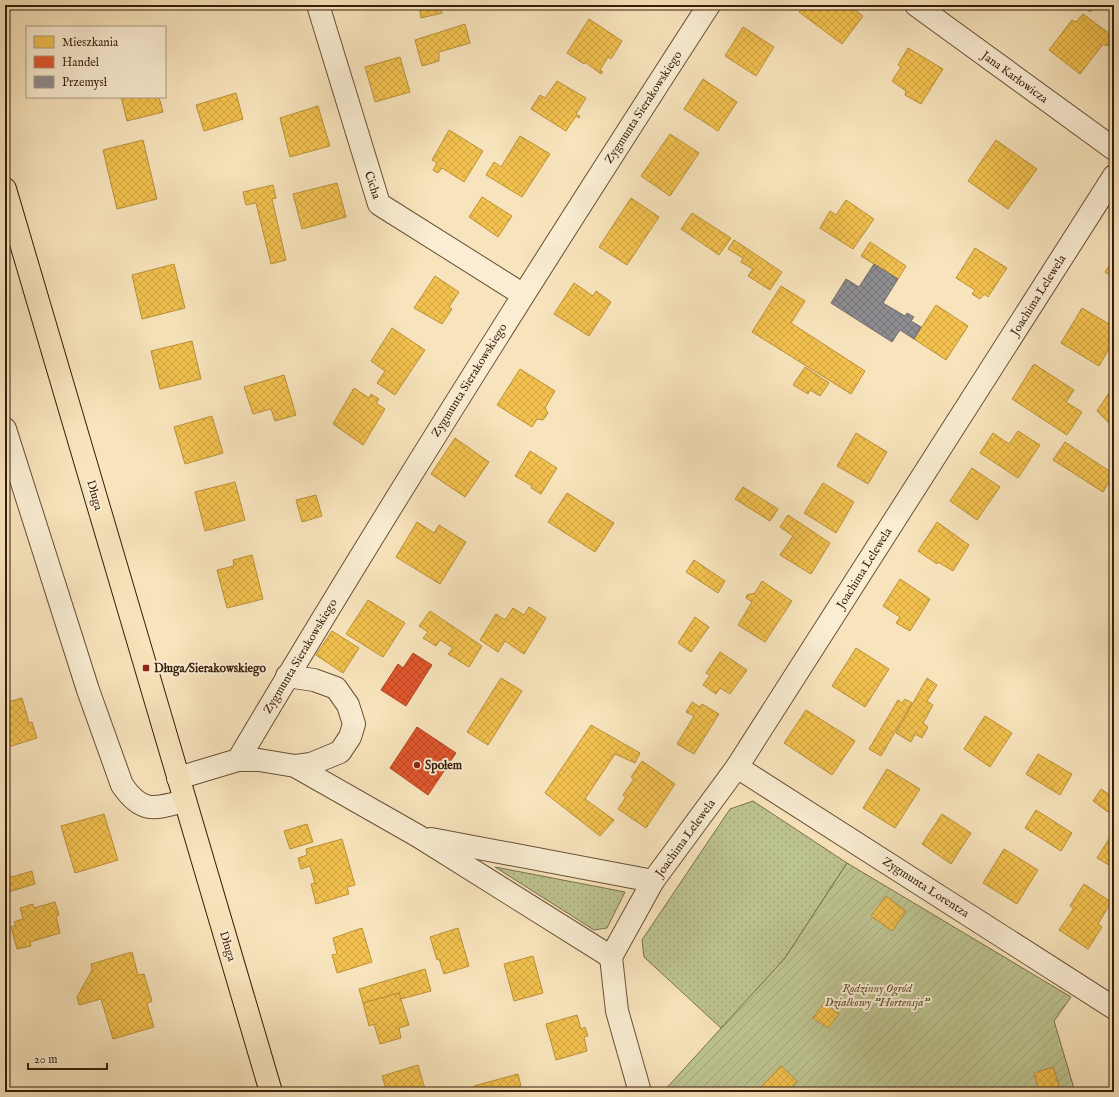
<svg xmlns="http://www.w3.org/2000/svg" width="1119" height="1097" viewBox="0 0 1119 1097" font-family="'IM FELL English',serif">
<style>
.grass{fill:url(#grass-dots);stroke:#7a704e}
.garden{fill:url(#garden-furrows);stroke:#7a704e}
.homes{fill:url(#homes-cross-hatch);stroke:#ba903a}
.shops{fill:url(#shops-cross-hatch);stroke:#b04623}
.industry{fill:url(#industry-cross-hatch);stroke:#746b69}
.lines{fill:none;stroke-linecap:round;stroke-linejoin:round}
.minor-casing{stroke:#684f36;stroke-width:24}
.major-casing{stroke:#381d0a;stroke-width:24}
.minor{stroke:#faedd3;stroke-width:22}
.major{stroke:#f8e4bc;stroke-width:22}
.poi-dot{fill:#8f2418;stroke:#faedd3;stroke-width:1.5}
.labels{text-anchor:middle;stroke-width:4;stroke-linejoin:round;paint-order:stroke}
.street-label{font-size:12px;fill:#381d0a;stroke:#faedd3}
.poi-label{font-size:12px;font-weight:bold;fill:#381d0a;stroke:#faedd3;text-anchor:start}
.park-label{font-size:12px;font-style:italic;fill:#604f32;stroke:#faedd3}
</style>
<defs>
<pattern id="grass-dots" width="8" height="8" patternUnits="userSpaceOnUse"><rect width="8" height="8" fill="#bdc491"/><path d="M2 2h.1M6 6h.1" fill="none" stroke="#a3a87c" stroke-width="1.8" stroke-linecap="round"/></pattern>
<pattern id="garden-furrows" width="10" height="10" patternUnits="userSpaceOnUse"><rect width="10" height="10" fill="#bdc491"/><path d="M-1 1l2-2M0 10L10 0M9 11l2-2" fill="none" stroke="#a3a87c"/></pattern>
<pattern id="homes-cross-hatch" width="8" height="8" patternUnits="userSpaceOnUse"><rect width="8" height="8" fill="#f2c14e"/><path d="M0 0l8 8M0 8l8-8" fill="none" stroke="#d0a543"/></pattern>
<pattern id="shops-cross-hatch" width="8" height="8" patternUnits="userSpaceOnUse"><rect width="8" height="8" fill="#e4572e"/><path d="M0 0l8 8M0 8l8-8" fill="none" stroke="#ba4725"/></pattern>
<pattern id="industry-cross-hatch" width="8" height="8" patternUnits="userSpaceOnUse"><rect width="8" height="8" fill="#8d8d92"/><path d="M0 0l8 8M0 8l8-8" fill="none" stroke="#747375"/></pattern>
</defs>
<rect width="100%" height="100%" fill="#f8e4bc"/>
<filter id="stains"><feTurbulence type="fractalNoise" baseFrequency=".005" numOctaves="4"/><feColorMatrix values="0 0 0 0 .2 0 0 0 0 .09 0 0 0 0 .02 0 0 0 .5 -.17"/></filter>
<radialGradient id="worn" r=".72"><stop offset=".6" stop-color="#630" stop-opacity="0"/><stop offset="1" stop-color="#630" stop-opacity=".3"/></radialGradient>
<g class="grass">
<polygon points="753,801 847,863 785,958 722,1029 644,957 642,940 730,809"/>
<polygon points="495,867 625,892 607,928 594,930"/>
</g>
<polygon class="garden" points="847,863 1071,997 1054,1021 1075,1092 663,1092 785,958"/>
<g class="homes">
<polygon points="419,5 440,5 442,13 421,18"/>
<polygon points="805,5 848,5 863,16 842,44 799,12"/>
<polygon points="1081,5 1095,5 1090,12"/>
<polygon points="1083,14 1114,37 1107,46 1103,44 1080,74 1049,50 1072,20 1076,22"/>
<polygon points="589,19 622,41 611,59 608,57 600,70 603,72 601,74 585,62 584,64 567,53"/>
<polygon points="465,24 470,43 439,52 439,61 422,66 415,40"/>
<polygon points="743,27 774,47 756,76 725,56"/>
<polygon points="908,48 943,69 921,104 905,95 906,91 892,81 901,67 898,65"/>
<polygon points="400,57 410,92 375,102 365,67"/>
<polygon points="703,79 737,102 718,131 684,109"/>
<polygon points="557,81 586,98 576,114 580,116 579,118 576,116 566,131 531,109 540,95 545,98"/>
<polygon points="236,93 243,119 204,131 196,105"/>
<polygon points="121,97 159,97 163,112 127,121"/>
<polygon points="318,106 330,146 290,157 280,118"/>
<polygon points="449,130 483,151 464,182 442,168 438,173 433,170 437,163 432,160"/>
<polygon points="670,134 699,153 670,196 641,176"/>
<polygon points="520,136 550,154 522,197 486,175 494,162 501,167"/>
<polygon points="143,140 157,199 117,209 103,150"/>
<polygon points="996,140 1037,169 1008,209 968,181"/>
<polygon points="337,183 346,217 302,229 293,194"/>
<polygon points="273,185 276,198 272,199 286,260 271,264 256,203 246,205 243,192"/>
<polygon points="482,197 512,216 498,237 469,217"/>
<polygon points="631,198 659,217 627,265 599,247"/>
<polygon points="846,200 874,219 853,249 820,228 830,211 836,215"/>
<polygon points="692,213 731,238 719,255 681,229"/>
<polygon points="734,240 782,272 770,290 748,276 753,269 741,262 743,258 728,249"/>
<polygon points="870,242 906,266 898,279 861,256"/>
<polygon points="975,248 1007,268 988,297 984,294 980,299 972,294 975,290 956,278"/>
<polygon points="1114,259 1114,278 1105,272"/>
<polygon points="174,264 185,308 142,319 132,275"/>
<polygon points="435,276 459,292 449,307 452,309 442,324 414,308"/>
<polygon points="574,283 593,296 596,291 611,302 589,336 554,314"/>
<polygon points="781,286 805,301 791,323 865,371 851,394 752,332"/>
<polygon points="936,305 968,326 946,360 914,339"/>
<polygon points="1082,308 1114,327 1114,340 1099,366 1061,343"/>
<polygon points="392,328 425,350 395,395 377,383 385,371 371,361"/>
<polygon points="192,341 201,379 160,389 151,351"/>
<polygon points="1034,364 1074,390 1066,402 1082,412 1067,435 1012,399"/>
<polygon points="805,367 829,383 820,396 810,390 808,394 793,385"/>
<polygon points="520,369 555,391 545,408 548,413 543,420 537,419 532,427 497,405"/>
<polygon points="284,375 296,415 275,421 271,409 253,414 244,387"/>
<polygon points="354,388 369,398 371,394 379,399 376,403 385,409 363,445 333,424"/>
<polygon points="1109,393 1114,397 1114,428 1097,411"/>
<polygon points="212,416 223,453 185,464 174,427"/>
<polygon points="1018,431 1040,445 1018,478 980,453 993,433 1009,444"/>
<polygon points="856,433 887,452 868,484 837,466"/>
<polygon points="455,438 489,462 465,497 431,474"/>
<polygon points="1065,442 1114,474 1103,492 1053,460"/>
<polygon points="530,451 557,468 541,494 531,488 532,486 515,476"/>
<polygon points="972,468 1000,487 977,520 950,501"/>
<polygon points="235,482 245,520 205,531 195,492"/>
<polygon points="823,483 854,502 836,533 804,513"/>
<polygon points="743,487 778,509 770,521 735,499"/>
<polygon points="567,493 614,523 595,552 548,522"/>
<polygon points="316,495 322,516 302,522 296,500"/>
<polygon points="788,515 830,543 811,574 780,555 793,536 780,527"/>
<polygon points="417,522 434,533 439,525 466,542 440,584 396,557"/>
<polygon points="937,522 969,545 953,571 938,562 937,564 918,551"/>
<polygon points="252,555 263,599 227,608 217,570 234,566 233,560"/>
<polygon points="694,560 725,581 718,593 686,572"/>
<polygon points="900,579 930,599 910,631 896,623 900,617 883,606"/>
<polygon points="762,581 792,601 765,642 738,625 752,602 746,598 747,595 755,593"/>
<polygon points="368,600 405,623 383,657 346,634"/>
<polygon points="529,607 546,618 524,654 505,641 498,652 480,640 496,614 505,620 513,608 524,615"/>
<polygon points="430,611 482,646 469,667 448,654 453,648 440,640 436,646 423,638 428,632 419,626"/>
<polygon points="695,617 709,627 691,652 678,643"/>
<polygon points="332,631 359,648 343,673 316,655"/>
<polygon points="856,648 889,669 865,707 832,686"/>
<polygon points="720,652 747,670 730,694 720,688 716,694 703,685 710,675 706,673"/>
<polygon points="501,678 522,691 488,745 467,732"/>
<polygon points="927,678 937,685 927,701 933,705 923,723 928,727 922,738 915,734 911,742 896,733"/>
<polygon points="22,698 29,723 32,722 37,738 5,748 5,703"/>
<polygon points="905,699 912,703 881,756 869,749 898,700 902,703"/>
<polygon points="692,702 700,707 702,704 719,714 694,754 677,744 694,716 686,712"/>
<polygon points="806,710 855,741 832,775 784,743"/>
<polygon points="985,716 1012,733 990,767 964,749"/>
<polygon points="591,725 640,753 635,763 615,754 585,799 614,820 600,836 545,793"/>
<polygon points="1038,754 1072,774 1060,795 1026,774"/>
<polygon points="642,761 675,784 646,828 618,809 626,797 623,795 634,779 631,777"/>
<polygon points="887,769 920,789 895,828 863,808"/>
<polygon points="1101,789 1114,798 1114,803 1108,812 1093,801"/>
<polygon points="1036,810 1072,833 1061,851 1025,828"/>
<polygon points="104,814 118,860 75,873 61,826"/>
<polygon points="942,814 971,833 951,864 922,844"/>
<polygon points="307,824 313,842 290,849 284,831"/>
<polygon points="1114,831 1114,868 1097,858"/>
<polygon points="342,839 355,885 347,887 349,894 316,904 311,884 315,883 310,866 301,869 298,858 307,855 306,849"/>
<polygon points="1004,849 1038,870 1017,904 983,883"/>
<polygon points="32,871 35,884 5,893 5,879"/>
<polygon points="1084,884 1111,902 1098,924 1102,927 1088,949 1059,930 1074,908 1070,906"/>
<polygon points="886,896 906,911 892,931 871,916"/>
<polygon points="55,902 59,915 56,916 60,933 30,942 31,946 17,949 11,927 16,925 14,922 23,919 20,908 33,904 34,908"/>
<polygon points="362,928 372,962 337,973 332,955 337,954 333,938"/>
<polygon points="458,928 469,966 444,974 439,959 437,960 430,937"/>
<polygon points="132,952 138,975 144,974 152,1001 147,1004 154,1027 113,1039 101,999 79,1005 77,997 92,970 91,964"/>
<polygon points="533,956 543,993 514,1001 504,964"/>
<polygon points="425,969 431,991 401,999 399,993 363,1003 359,989"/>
<polygon points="399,993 409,1025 399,1028 401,1038 380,1044 374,1024 369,1026 363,1003"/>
<polygon points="824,1003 839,1014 828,1028 813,1018"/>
<polygon points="577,1015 581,1029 585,1027 588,1036 584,1037 587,1051 556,1060 546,1024"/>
<polygon points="418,1065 426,1092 387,1092 382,1076"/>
<polygon points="781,1066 797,1081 787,1092 762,1092 759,1089"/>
<polygon points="1053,1067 1060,1088 1040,1092 1034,1073"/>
<polygon points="518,1074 521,1086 519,1086 521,1092 469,1092 475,1090 474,1086"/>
</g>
<g class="shops">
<polygon points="413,653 432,665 406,706 381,690 398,664 403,668"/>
<polygon points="417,727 456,753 428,795 390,768"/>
</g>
<polygon class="industry" points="874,264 898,279 883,303 905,316 907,313 914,317 911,321 921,327 914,339 900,330 892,342 831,303 846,279 859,287"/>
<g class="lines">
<g class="minor-casing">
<g id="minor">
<polyline points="318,5 379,204 522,294"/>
<polyline points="916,5 1114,149"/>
<path d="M5,429L88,690L122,785C142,814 154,809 185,801"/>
<polyline points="287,676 314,680 336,688 348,705 354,724 350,737 340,752 311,764 295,766"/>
<path d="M238,760C389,505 548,254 709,5"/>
<polyline points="737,767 1114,1008"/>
<polyline points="178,778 238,760 259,760 295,766 418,836 611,957"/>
<polyline points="431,839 653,881"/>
<polyline points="611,957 653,881 737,767 1114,176"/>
<polyline points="611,957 617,1011 640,1092"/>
</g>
</g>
<g class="major-casing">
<polyline id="major" points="5,189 271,1092"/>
</g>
<use href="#minor" class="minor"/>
<use href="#major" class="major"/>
</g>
<g class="poi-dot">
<rect x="142" y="664" width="8" height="8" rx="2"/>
<circle cx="417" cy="765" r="4"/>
</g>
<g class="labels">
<g class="street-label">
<text transform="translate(1015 77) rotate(36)" y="4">Jana Karłowicza</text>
<text transform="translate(643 107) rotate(-57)" y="4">Zygmunta Sierakowskiego</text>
<text transform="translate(373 185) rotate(72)" y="4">Cicha</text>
<text transform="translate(1038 295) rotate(-58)" y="4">Joachima Lelewela</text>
<text transform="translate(469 380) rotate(-58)" y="4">Zygmunta Sierakowskiego</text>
<text transform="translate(95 495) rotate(74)" y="4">Długa</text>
<text transform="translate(864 568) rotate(-58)" y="4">Joachima Lelewela</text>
<text transform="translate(300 656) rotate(-59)" y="4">Zygmunta Sierakowskiego</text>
<text transform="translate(685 838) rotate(-54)" y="4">Joachima Lelewela</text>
<text transform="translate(926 887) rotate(33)" y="4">Zygmunta Lorentza</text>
<text transform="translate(228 946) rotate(73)" y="4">Długa</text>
</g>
<g class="poi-label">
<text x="154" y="672">Długa/Sierakowskiego</text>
<text x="425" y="769">Społem</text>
</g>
<g class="park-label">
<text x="877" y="992">Rodzinny Ogród<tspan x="877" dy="14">Działkowy "Hortensja"</tspan></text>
</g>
</g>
<rect width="1119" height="1097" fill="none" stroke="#f8e4bc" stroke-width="20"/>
<rect x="6" y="6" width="1107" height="1085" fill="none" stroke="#381d0a" stroke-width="2"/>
<rect x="10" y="10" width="1099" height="1077" fill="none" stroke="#381d0a"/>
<rect x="26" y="26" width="140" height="72" fill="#faedd3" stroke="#ac9a83"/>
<rect x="34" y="36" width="20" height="12" fill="#f2c14e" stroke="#ac9a83"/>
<text x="62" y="46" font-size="12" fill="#381d0a">Mieszkania</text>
<rect x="34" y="56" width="20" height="12" fill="#e4572e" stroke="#ac9a83"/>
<text x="62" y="66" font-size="12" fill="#381d0a">Handel</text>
<rect x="34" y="76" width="20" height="12" fill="#8d8d92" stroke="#ac9a83"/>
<text x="62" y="86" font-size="12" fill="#381d0a">Przemysł</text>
<path d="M28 1063v6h79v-6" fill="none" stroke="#381d0a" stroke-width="2"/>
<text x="34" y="1063" font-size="12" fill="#381d0a" stroke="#faedd3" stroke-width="3" paint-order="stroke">20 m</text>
<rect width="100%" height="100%" filter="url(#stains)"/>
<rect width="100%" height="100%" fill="url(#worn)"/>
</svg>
